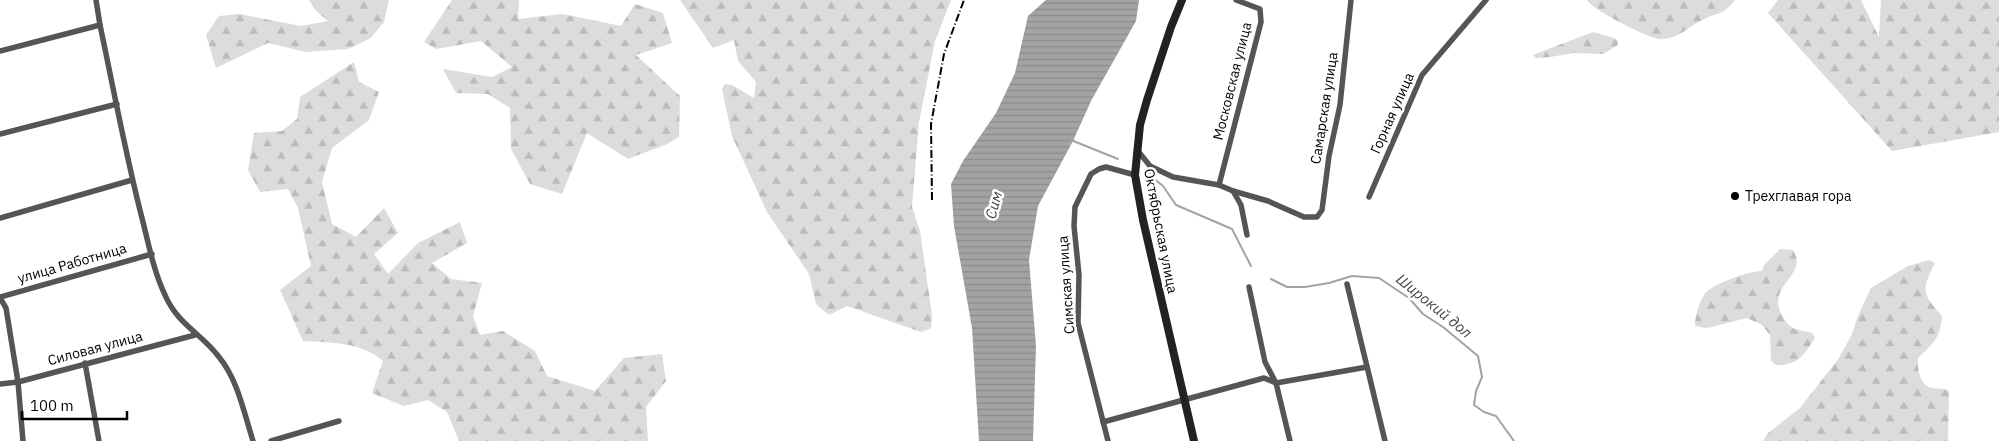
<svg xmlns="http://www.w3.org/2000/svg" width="1999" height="441" viewBox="0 0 1999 441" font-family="'IBM Plex Sans',sans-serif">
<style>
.forest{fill:url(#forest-firs)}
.water{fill:url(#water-rules)}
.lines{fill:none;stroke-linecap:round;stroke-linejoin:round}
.stream{stroke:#a3a3a3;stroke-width:2}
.street{stroke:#555;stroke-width:5.5}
.secondary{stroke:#222;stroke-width:8}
.rail{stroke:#000;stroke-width:2;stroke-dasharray:8 2.5 1 2.5;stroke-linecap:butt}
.poi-dot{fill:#000;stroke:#fff;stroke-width:2}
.labels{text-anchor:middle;stroke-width:5;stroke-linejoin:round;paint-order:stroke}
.street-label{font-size:14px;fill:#000;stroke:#fff}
.poi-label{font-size:14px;fill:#000;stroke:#fff;text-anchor:start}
.water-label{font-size:15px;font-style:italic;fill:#444;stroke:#fff}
</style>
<defs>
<pattern id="forest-firs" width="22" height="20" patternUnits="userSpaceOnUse" patternTransform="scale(1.25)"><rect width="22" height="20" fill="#dcdcdc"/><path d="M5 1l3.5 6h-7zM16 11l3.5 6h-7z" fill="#bbb"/></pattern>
<pattern id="water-rules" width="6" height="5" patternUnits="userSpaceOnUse" patternTransform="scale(1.25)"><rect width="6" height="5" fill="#a3a3a3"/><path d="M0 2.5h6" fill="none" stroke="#8b8b8b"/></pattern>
</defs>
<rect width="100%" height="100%" fill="#fff"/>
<g class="forest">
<polygon points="309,0 389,0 384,22 371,38 348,49 306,52 268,43 216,68 206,35 219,16 239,14 301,26 328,21 315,10"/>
<polygon points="452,0 519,0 518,19 563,14 621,26 635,4 663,13 672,43 636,55 680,96 679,137 667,144 628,159 587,133 562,194 530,184 511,149 510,108 488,94 456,93 443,69 492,77 512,67 481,41 436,49 424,42"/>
<polygon points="680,0 951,0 935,41 919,122 912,207 920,231 932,315 931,328 921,332 847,306 829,315 816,304 809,274 767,212 732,136 722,89 725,84 732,85 754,98 756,82 738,61 734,40 713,48"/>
<path d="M1587,0H1735C1732,4 1728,8 1724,11C1719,14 1712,15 1706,18C1690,25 1679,39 1661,39C1651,40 1591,9 1587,0Z"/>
<polygon points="1778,0 1861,0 1879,37 1881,0 1999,0 1999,132 1892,151 1768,13"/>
<polygon points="1593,32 1614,38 1618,41 1618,45 1603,54 1574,53 1550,57 1536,58 1533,55"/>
<path d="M354,62L359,82L379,92L369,120L332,148L322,182L332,224L356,237L384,208L398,233L374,254L388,274L418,243L460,222L467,243L432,263L451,279L482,283L473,316L480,335L503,331L535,351L547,376L595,391L624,358L662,354L666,381L646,407L648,441H459L447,412L428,400L404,406L372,393L383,361C360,341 331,343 303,341L280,290L311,266L298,208L288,189L260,192L248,170L254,133L282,131L297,119L300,97Z"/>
<path d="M1780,249L1793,250C1809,275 1767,285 1781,313C1789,330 1795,329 1812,333L1815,338C1803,356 1799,365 1776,365L1771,361L1770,335L1762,325L1747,318L1707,328L1695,326C1695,316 1699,303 1704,295C1711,284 1749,271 1762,271L1764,265Z"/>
<path d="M1929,260L1935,263C1921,290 1922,294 1942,316C1940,338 1934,343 1918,358C1917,366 1919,383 1929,387C1936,390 1942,387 1949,391L1948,441H1763L1767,434L1800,408L1839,358L1853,332L1857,318L1871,288L1908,266Z"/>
</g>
<polygon class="water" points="1046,0 1139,0 1136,21 1091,101 1073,141 1038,206 1029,260 1036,346 1033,441 979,441 972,328 954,226 951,184 963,161 996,113 1015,73 1028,16"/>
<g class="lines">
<g class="stream">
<polyline points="1071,140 1118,159"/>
<polyline points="1148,170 1152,177 1163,186 1176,205 1232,229 1251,266"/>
<polyline points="1271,279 1287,287 1305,287 1329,283 1352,276 1379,278 1409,298 1423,314 1443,327 1478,356 1482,377 1476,391 1474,405 1484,412 1496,416 1514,441"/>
</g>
<g class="street">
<path d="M96,0L100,25C114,91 126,157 143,222C149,246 154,272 165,295C178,325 201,333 219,357C238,380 244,413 253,441"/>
<polyline points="0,51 100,25"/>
<polyline points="0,134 117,104"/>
<polyline points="1138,151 1150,166 1173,177 1219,185 1233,191 1268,201 1304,217 1317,217 1322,210 1329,156 1340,105 1351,0"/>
<polyline points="1219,185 1261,22 1260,9 1236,0"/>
<polyline points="1233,191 1241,205 1247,235"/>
<polyline points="1369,197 1422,75 1486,0"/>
<polyline points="0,218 132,180"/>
<polyline points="1347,284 1385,441"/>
<polyline points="1249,287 1265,362 1276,383 1290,441"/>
<polyline points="0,297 152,254"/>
<polyline points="0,298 6,308 18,382 23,441"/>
<polyline points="85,363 99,441"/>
<polyline points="0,384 18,382 195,335"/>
<polyline points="1103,422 1264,378 1276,383 1367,367"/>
<polyline points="271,441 339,421"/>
<polyline points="1108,441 1078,323 1079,275 1074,226 1075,207 1091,174 1099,169 1106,167 1135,175"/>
</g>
<polyline class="secondary" points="1182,0 1171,27 1147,100 1140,125 1135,175 1143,220 1194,441"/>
<polyline class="rail" points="932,200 931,124 944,54 964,0"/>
</g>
<circle class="poi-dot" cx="1735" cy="196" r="5"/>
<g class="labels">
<g class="street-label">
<text transform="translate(1232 81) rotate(-76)" y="5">Московская улица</text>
<text transform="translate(1324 108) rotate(-81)" y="5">Самарская улица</text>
<text transform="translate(1392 113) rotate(-66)" y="5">Горная улица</text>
<text transform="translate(1161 231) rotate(79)" y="5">Октябрьская улица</text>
<text transform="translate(72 263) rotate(-16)" y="5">улица Работница</text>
<text transform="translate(1066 285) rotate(-94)" y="5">Симская улица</text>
<text transform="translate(95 348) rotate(-15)" y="5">Силовая улица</text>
</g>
<g class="poi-label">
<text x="1745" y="201">Трехглавая гора</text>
</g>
<g class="water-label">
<text transform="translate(994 205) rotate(-75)" y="5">Сим</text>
<text transform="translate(1434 306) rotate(39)" y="5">Широкий дол</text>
</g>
</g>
<path d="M22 411v8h105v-8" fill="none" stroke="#000000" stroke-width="2.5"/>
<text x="30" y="411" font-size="15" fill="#000000" stroke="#ffffff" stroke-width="4" paint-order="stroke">100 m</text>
</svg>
